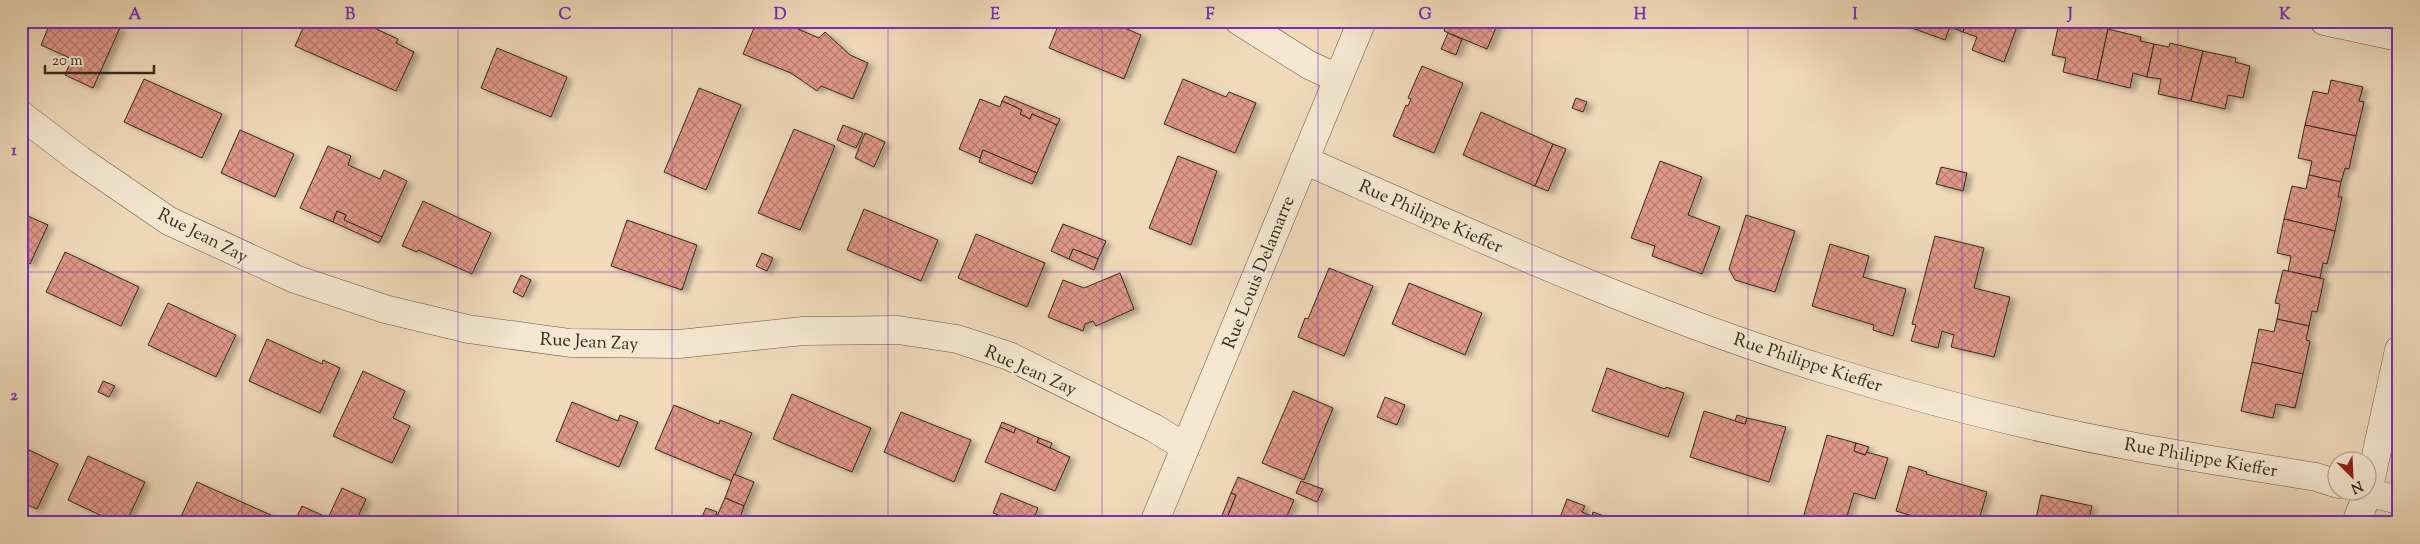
<svg xmlns="http://www.w3.org/2000/svg" width="2420" height="544" viewBox="0 0 2420 544" font-family="'Sorts Mill Goudy',serif">
<style>
.building{fill:url(#building-cross-hatch);stroke:#35291c;filter:url(#shadow)}
.lines{fill:none;stroke-linecap:round;stroke-linejoin:round}
.minor-casing{stroke:#645544;stroke-width:29}
.minor{stroke:#f5e7d2;stroke-width:28}
.grid{fill:none;stroke:#7b2cbf;stroke-width:1;stroke-opacity:0.55}
.labels{text-anchor:middle;stroke-width:4.5;stroke-linejoin:round;paint-order:stroke}
.street-label{font-size:18px;fill:#35291c;stroke:#f5e7d2}
.neatline{fill:none;stroke:#7b2cbf;stroke-width:2}
.grid-label{font-size:16px;text-anchor:middle;font-weight:bold;fill:#7b2cbf}
</style>
<defs>
<pattern id="building-cross-hatch" width="8" height="8" patternUnits="userSpaceOnUse" patternTransform="scale(1.25)"><rect width="8" height="8" fill="#e09889"/><path d="M0 0l8 8M0 8l8-8" fill="none" stroke="#b67c6f"/></pattern>
<filter id="shadow"><feDropShadow dx="5.5" dy="3" stdDeviation="2.5" flood-color="#0004"/></filter>
</defs>
<rect width="100%" height="100%" fill="#f0daba"/>
<filter id="stains"><feTurbulence type="fractalNoise" baseFrequency=".004" numOctaves="4"/><feColorMatrix values="0 0 0 0 .2 0 0 0 0 .09 0 0 0 0 .02 0 0 0 .5 -.17"/></filter>
<radialGradient id="worn" r=".72"><stop offset=".6" stop-color="#630" stop-opacity="0"/><stop offset="1" stop-color="#630" stop-opacity=".3"/></radialGradient>
<g class="building">
<polygon points="51,21 105,21 120,28 93,88 65,75 72,59 41,45"/>
<polygon points="306,21 357,23 359,21 398,39 396,43 414,52 396,91 295,46"/>
<polygon points="757,21 791,21 800,25 798,29 819,38 825,32 850,55 868,63 853,99 821,86 817,91 791,73 743,54"/>
<polygon points="1060,21 1108,21 1141,35 1124,79 1049,48"/>
<polygon points="1448,21 1499,21 1487,49 1444,31"/>
<polygon points="1895,21 1915,21 1912,28"/>
<polygon points="1915,21 1967,21 1963,32 1950,27 1945,40 1912,28"/>
<polygon points="1967,21 2019,21 2004,62 1972,50 1977,37 1963,32"/>
<polygon points="2075,22 2108,29 2097,80 2063,72 2066,58 2052,55 2059,23 2074,26"/>
<polygon points="2108,29 2141,37 2140,41 2154,44 2147,77 2133,73 2130,88 2097,80"/>
<polygon points="1448,33 1462,39 1456,55 1441,49"/>
<polygon points="2170,43 2203,51 2191,101 2158,94 2161,79 2147,77 2154,44 2169,47"/>
<polygon points="497,48 567,77 551,117 481,88"/>
<polygon points="2203,51 2236,58 2235,62 2250,66 2243,98 2228,95 2225,109 2191,101"/>
<polygon points="1422,66 1463,83 1434,153 1393,136 1406,105 1408,106 1411,99 1408,98"/>
<polygon points="144,79 222,114 202,158 124,122"/>
<polygon points="1183,79 1226,97 1229,92 1256,103 1235,153 1164,124"/>
<polygon points="2331,80 2363,87 2359,101 2364,102 2356,136 2305,125 2313,91 2328,94"/>
<polygon points="699,88 741,105 706,190 664,172"/>
<polygon points="1005,96 1060,119 1057,125 1032,114 1030,119 1020,114 1022,110 1002,101"/>
<polygon points="1576,98 1587,102 1583,112 1572,108"/>
<polygon points="980,99 1000,107 1002,101 1022,110 1020,114 1030,119 1032,114 1057,125 1037,173 983,150 980,158 959,149"/>
<polygon points="1481,112 1553,144 1535,186 1463,155"/>
<polygon points="843,125 863,133 856,148 837,140"/>
<polygon points="2305,125 2356,136 2349,169 2345,168 2341,182 2309,175 2312,161 2298,158"/>
<polygon points="794,129 835,146 800,230 758,213"/>
<polygon points="240,130 294,154 275,197 221,173"/>
<polygon points="865,133 885,142 874,167 855,158"/>
<polygon points="1553,144 1566,149 1548,191 1535,186"/>
<polygon points="328,146 351,156 348,165 380,179 384,170 407,181 382,237 344,220 346,215 337,211 333,222 300,208"/>
<polygon points="983,150 1037,173 1032,184 979,162"/>
<polygon points="1178,156 1217,171 1191,245 1149,228"/>
<polygon points="1660,161 1702,177 1688,215 1720,227 1702,274 1652,256 1655,246 1631,238"/>
<polygon points="1941,167 1967,173 1963,191 1936,184"/>
<polygon points="2309,175 2341,182 2338,197 2342,197 2335,231 2284,219 2292,186 2306,189"/>
<polygon points="423,201 491,233 472,274 418,250 417,252 402,246"/>
<polygon points="864,209 938,240 921,281 847,250"/>
<polygon points="337,211 346,215 344,220 382,237 379,243 333,222"/>
<polygon points="21,213 48,225 30,264 21,259"/>
<polygon points="1746,215 1795,231 1775,292 1735,280 1729,269"/>
<polygon points="2284,219 2335,231 2327,264 2323,263 2320,278 2288,271 2291,256 2277,253"/>
<polygon points="627,220 697,245 682,290 611,266"/>
<polygon points="1063,224 1106,241 1098,259 1073,249 1069,259 1051,251"/>
<polygon points="976,234 1045,263 1027,307 958,278"/>
<polygon points="1935,236 1984,248 1974,288 2010,297 1994,357 1951,347 1954,335 1942,331 1938,348 1911,341 1916,325 1912,324"/>
<polygon points="1830,244 1869,256 1863,277 1906,289 1893,336 1873,330 1874,325 1812,306"/>
<polygon points="1073,249 1098,259 1094,270 1069,259"/>
<polygon points="65,252 139,287 121,326 46,292"/>
<polygon points="762,253 773,258 767,271 756,266"/>
<polygon points="1329,268 1373,286 1344,356 1298,337 1305,318 1308,319"/>
<polygon points="2283,270 2324,279 2317,312 2312,311 2309,326 2277,319 2280,304 2275,303"/>
<polygon points="1120,273 1134,309 1096,326 1093,321 1085,324 1083,331 1048,317 1063,280 1084,288"/>
<polygon points="521,275 531,280 523,297 513,292"/>
<polygon points="1409,283 1482,313 1465,355 1392,324"/>
<polygon points="168,303 236,335 216,377 148,345"/>
<polygon points="2277,319 2309,326 2306,340 2310,341 2303,374 2252,362 2259,329 2274,332"/>
<polygon points="267,339 322,364 323,360 340,368 320,413 249,381"/>
<polygon points="2252,362 2303,374 2295,408 2276,404 2273,418 2241,411"/>
<polygon points="1607,368 1665,389 1666,387 1684,393 1668,437 1592,411"/>
<polygon points="363,371 405,391 393,418 410,426 392,463 333,436"/>
<polygon points="103,381 115,386 109,397 98,392"/>
<polygon points="1293,391 1333,408 1304,480 1262,463"/>
<polygon points="792,394 871,428 852,472 773,439"/>
<polygon points="1385,397 1405,405 1397,425 1377,417"/>
<polygon points="572,402 618,421 620,415 638,422 619,467 556,441"/>
<polygon points="674,405 719,424 720,420 752,433 732,481 655,449"/>
<polygon points="1704,411 1745,424 1747,418 1786,427 1769,482 1690,457"/>
<polygon points="901,412 971,440 954,482 884,452"/>
<polygon points="1737,415 1747,418 1745,424 1735,421"/>
<polygon points="1002,422 1016,428 1014,433 1000,427"/>
<polygon points="1000,427 1014,433 1016,428 1039,438 1037,442 1070,457 1055,491 985,462"/>
<polygon points="1827,435 1856,443 1854,451 1865,455 1866,452 1888,458 1875,499 1854,493 1845,523 1820,523 1803,518"/>
<polygon points="1039,438 1052,443 1050,448 1037,442"/>
<polygon points="1856,443 1869,447 1865,455 1854,451"/>
<polygon points="21,446 58,464 37,509 21,502"/>
<polygon points="88,456 145,482 126,523 117,523 68,500"/>
<polygon points="1909,466 1927,472 1926,474 1987,492 1978,523 1936,523 1896,511"/>
<polygon points="734,474 754,482 744,506 725,498"/>
<polygon points="1238,477 1294,500 1284,523 1225,523 1236,495 1231,493"/>
<polygon points="1301,481 1323,489 1317,502 1296,493"/>
<polygon points="197,482 273,516 270,523 178,523"/>
<polygon points="342,488 366,499 355,523 294,523 302,506 328,518"/>
<polygon points="1001,493 1038,508 1032,523 1017,523 993,513"/>
<polygon points="1231,493 1236,495 1225,523 1219,523"/>
<polygon points="2041,495 2092,506 2088,523 2035,523"/>
<polygon points="725,498 744,506 738,523 714,523"/>
<polygon points="1567,499 1585,506 1582,512 1592,516 1593,512 1623,523 1558,523"/>
<polygon points="706,508 717,512 713,523 700,521"/>
</g>
<g class="lines">
<g class="minor-casing">
<g id="minor">
<polyline points="1239,21 1309,65 1337,78"/>
<polyline points="2324,21 2399,37"/>
<polyline points="21,115 80,160 169,221 295,279 385,309 468,329 570,343 679,344 803,331 898,330 957,339 1009,356 1154,428 1185,447"/>
<path d="M1304,160C1476,236 1649,316 1830,371C1930,402 2033,428 2136,447C2196,458 2256,467 2316,477L2338,484"/>
<polyline points="2365,492 2399,500"/>
<polyline points="1154,523 1362,21"/>
<polyline points="2356,523 2368,492 2399,350"/>
</g>
</g>
<use href="#minor" class="minor"/>
</g>
<path class="grid" d="M242,21V523M458,21V523M672,21V523M888,21V523M1102,21V523M1318,21V523M1532,21V523M1748,21V523M1962,21V523M2178,21V523M21,272H2399"/>
<g class="labels">
<g class="street-label">
<text transform="translate(1431 216) rotate(24)" y="6">Rue Philippe Kieffer</text>
<text transform="translate(203 235) rotate(27)" y="6">Rue Jean Zay</text>
<text transform="translate(1258 272) rotate(-68)" y="6">Rue Louis Delamarre</text>
<text transform="translate(589 341) rotate(3)" y="6">Rue Jean Zay</text>
<text transform="translate(1808 362) rotate(18)" y="6">Rue Philippe Kieffer</text>
<text transform="translate(1031 370) rotate(24)" y="6">Rue Jean Zay</text>
<text transform="translate(2201 457) rotate(10)" y="6">Rue Philippe Kieffer</text>
</g>
</g>
<rect width="2420" height="544" fill="none" stroke="#f0daba" stroke-width="55"/>
<g transform="translate(2352 476) rotate(156)"><circle r="24" fill="#f5e7d2" stroke="#a89b89"/>
<path d="M0-4L9 19L0 12L-9 19Z" fill="#8f2418"/>
<text y="-8" font-size="14" font-weight="bold" text-anchor="middle" fill="#35291c">N</text>
</g>
<path d="M45 65v8h109v-8" fill="none" stroke="#35291c" stroke-width="2.5"/>
<text x="52" y="65" font-size="15" fill="#35291c" stroke="#f5e7d2" stroke-width="4" paint-order="stroke">20 m</text>
<rect x="28" y="28" width="2364" height="488" class="neatline"/>
<g class="grid-label">
<text x="135" y="19">A</text>
<text x="350" y="19">B</text>
<text x="565" y="19">C</text>
<text x="780" y="19">D</text>
<text x="995" y="19">E</text>
<text x="1210" y="19">F</text>
<text x="1425" y="19">G</text>
<text x="1640" y="19">H</text>
<text x="1855" y="19">I</text>
<text x="2070" y="19">J</text>
<text x="2285" y="19">K</text>
<text x="14" y="155">1</text>
<text x="14" y="400">2</text>
</g>
<rect width="100%" height="100%" filter="url(#stains)"/>
<rect width="100%" height="100%" fill="url(#worn)"/>
</svg>
